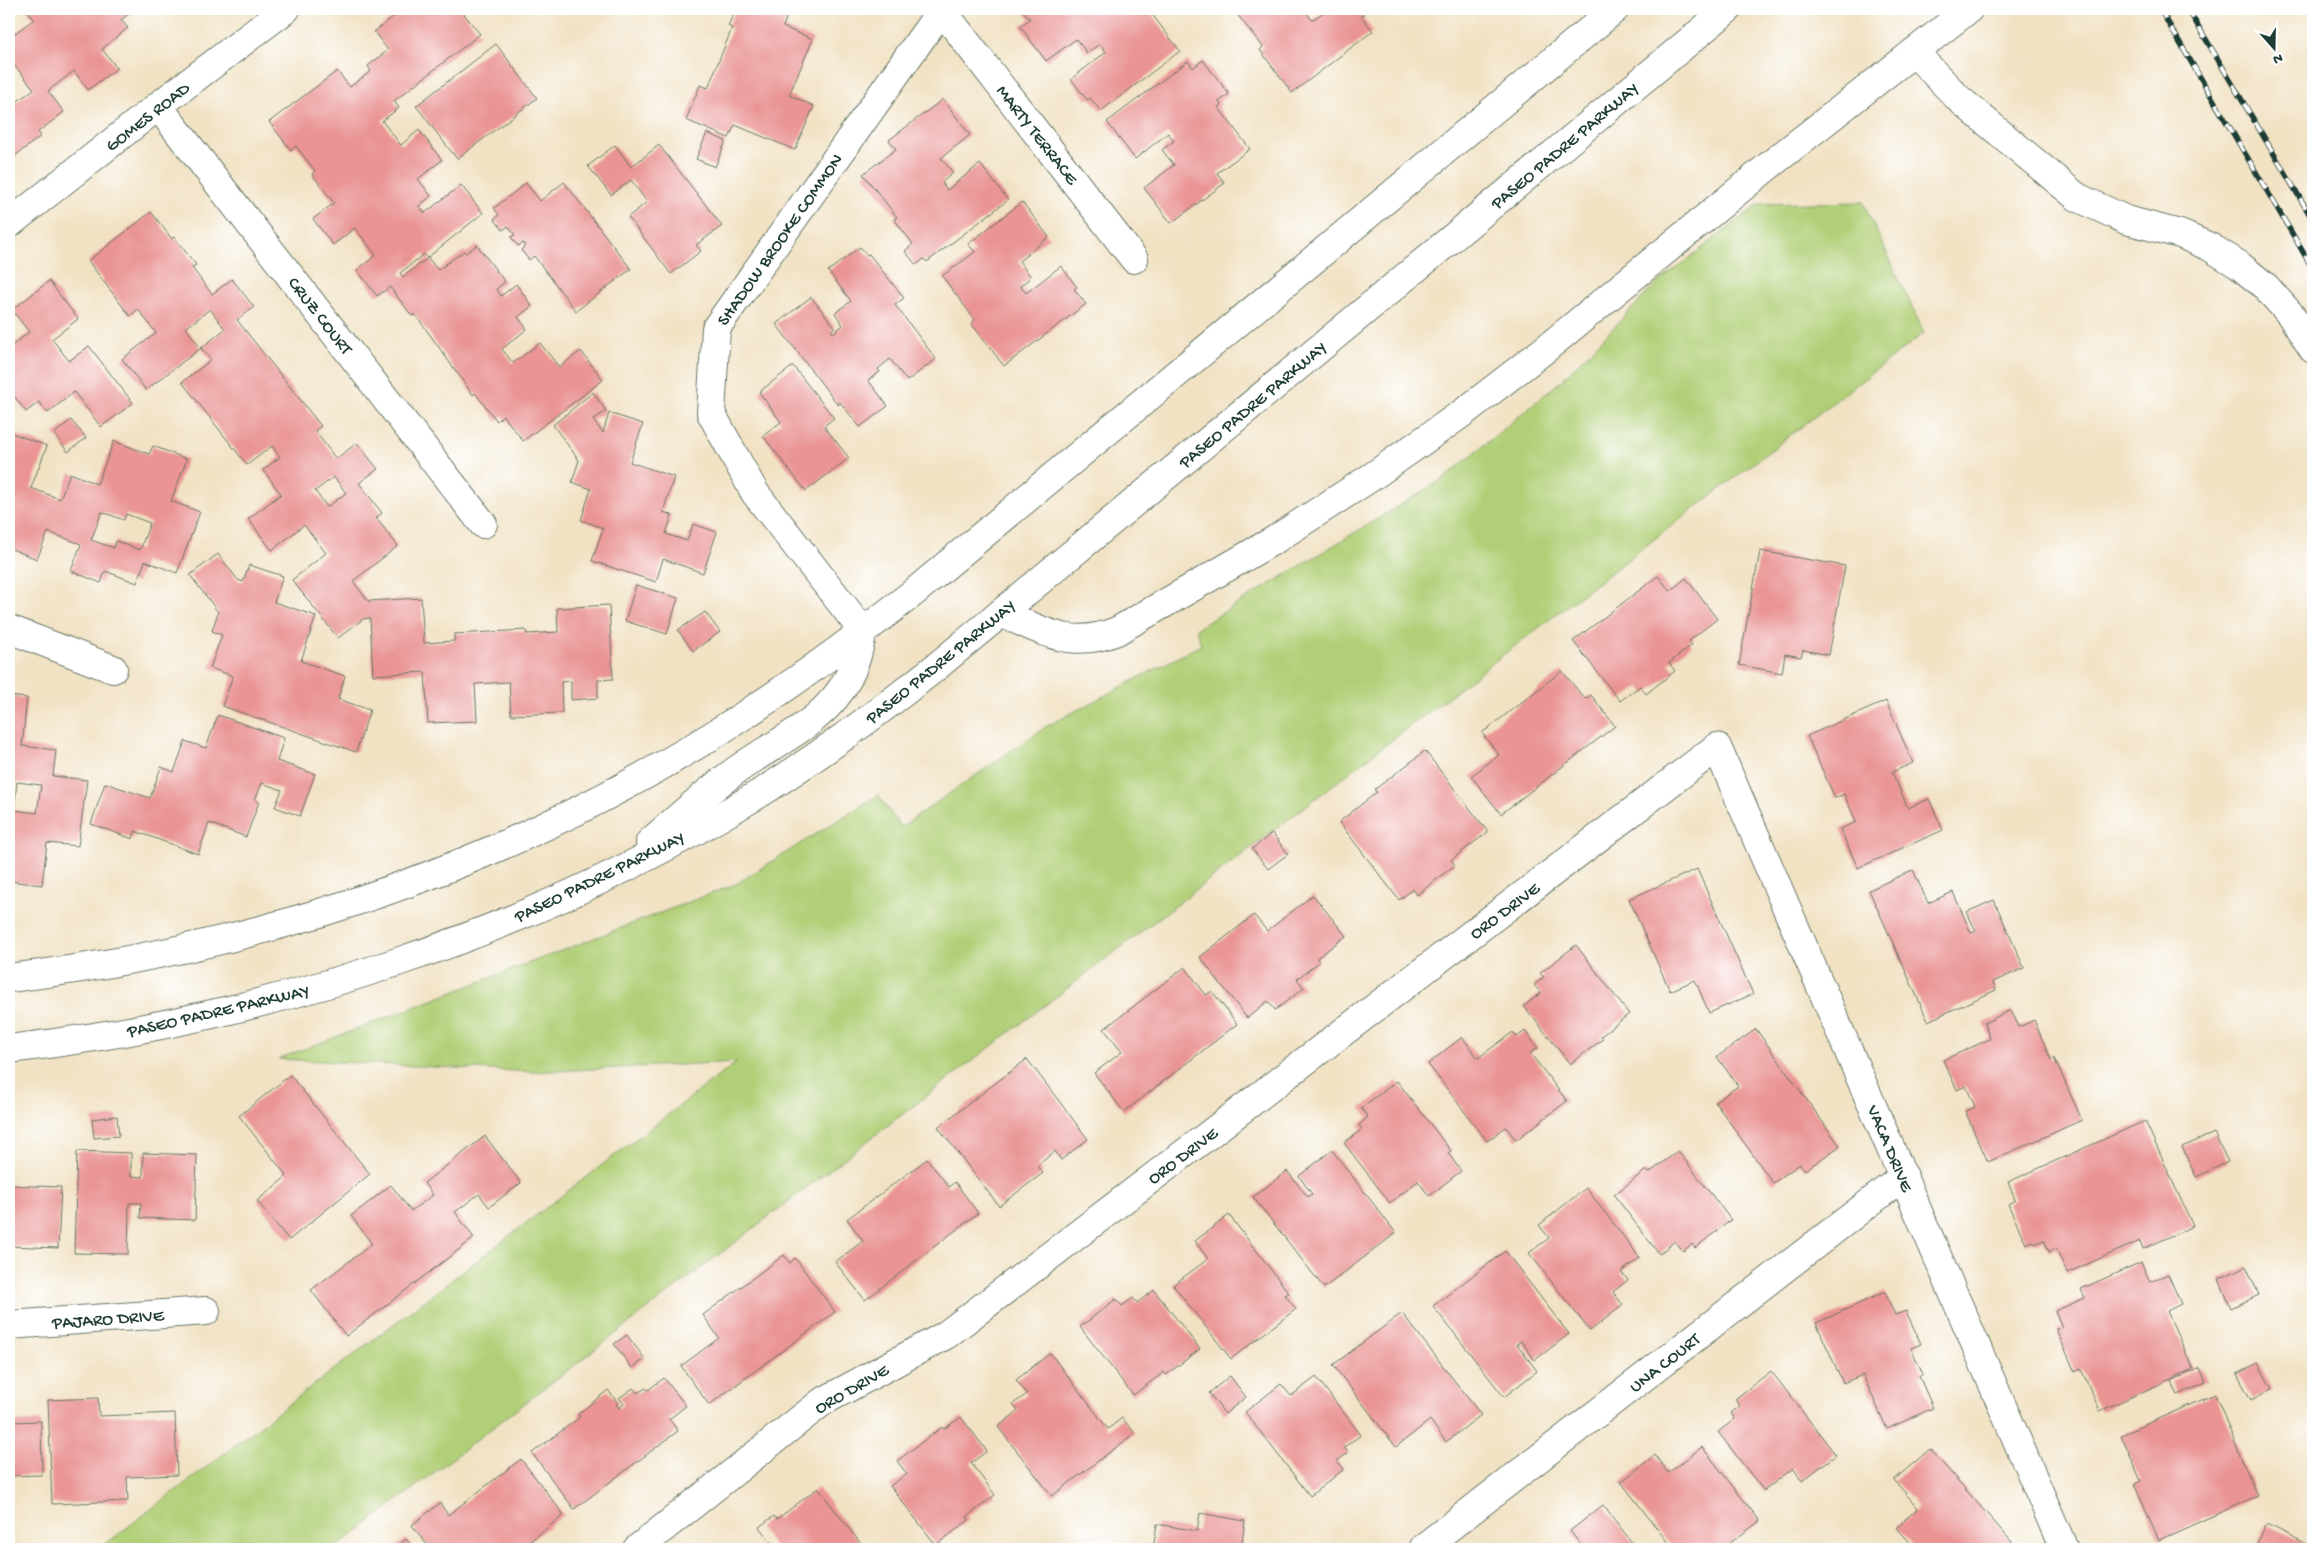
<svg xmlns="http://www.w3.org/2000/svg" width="2322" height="1558" viewBox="0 0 2322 1558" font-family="'Gochi Hand',sans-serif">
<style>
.green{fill:#b0cf76;stroke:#688655}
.building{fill:#ea9494;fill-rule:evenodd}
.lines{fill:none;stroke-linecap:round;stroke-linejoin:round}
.minor-casing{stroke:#687766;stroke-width:30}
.major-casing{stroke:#687766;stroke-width:30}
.minor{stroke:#fff;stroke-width:28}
.major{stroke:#fff;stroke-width:28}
.rail-casing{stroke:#1f3d34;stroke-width:5.5}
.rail{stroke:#fff;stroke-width:4;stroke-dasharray:11;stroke-linecap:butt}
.labels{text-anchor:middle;stroke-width:4;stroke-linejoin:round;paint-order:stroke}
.street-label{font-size:18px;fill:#1f3d34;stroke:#fff}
</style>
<rect width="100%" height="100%" fill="#fff"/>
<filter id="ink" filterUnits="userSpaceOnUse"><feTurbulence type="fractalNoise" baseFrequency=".02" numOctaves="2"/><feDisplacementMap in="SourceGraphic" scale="10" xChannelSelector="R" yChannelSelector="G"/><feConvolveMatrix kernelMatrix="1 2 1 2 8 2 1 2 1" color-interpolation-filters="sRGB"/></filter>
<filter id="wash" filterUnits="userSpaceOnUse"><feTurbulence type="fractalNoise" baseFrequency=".0096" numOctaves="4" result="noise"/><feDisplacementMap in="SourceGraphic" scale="20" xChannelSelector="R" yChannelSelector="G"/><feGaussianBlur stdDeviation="1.12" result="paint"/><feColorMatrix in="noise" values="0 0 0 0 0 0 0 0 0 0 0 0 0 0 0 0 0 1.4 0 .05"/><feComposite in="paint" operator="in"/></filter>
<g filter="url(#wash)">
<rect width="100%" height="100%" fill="#f1e2c4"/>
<polygon class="green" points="1863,202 1924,333 334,1549 99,1549 737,1062 534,1072 278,1059 736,884 878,795 901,827 1047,726 1201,645 1196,629 1443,479 1561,381 1657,283 1759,204"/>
<g id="blocks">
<g class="building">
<polygon points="26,9 135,9 121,20 128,28 102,49 117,68 88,90 74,71 48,91 64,112 38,132 41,136 11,159 9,156 9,95 15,103 34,89 15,66 9,71 9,36 10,37 34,19"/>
<polygon points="403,9 460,9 480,34 394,101 399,108 382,121 401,145 419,130 442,160 418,179 431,196 419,206 425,213 461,185 483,213 427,258 424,254 400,273 403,277 428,258 438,270 464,251 466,253 477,245 505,282 496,289 501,296 516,284 532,306 518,317 527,329 502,349 513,363 540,343 559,367 581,351 603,380 523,441 503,415 497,421 475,393 473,395 415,314 412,316 390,287 377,296 357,270 376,255 355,228 333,245 313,219 334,203 312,174 315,171 296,146 291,150 269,122 337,71 350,87 371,71 368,66 388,50 374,32"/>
<polygon points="736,9 777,9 788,13 783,27 813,39 789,95 814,106 795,150 735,125 729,138 686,120 700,85 708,88 732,28 728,26"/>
<polygon points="1017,9 1142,9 1144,10 1148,9 1180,51 1101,111 1090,98 1087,100 1071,79 1106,52 1100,44 1087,53 1076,39 1046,61 1020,26 1030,19 1021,9 1019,11"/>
<polygon points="1233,9 1313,9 1307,13 1312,20 1328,9 1359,9 1364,14 1361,16 1373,31 1292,93 1260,50 1263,47"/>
<polygon points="496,44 537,98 457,159 416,106"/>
<polygon points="1203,60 1229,94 1219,102 1221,105 1218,107 1250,149 1217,173 1225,183 1171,223 1144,188 1174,165 1162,150 1174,141 1168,133 1135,159 1107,122 1188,61 1193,68"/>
<polygon points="943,99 970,135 941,158 953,173 942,182 947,190 980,164 1008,200 927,262 924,259 916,265 905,251 913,244 894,219 897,217 863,174 896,149 889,140"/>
<polygon points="707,133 726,141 715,167 696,159"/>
<polygon points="615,145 631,167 659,145 722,226 696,245 701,251 671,274 628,217 647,202 631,180 611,195 588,166"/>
<polygon points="564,182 631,269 576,311 534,256 529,260 521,250 525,246 523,243 518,246 511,237 515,235 508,226 503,230 494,219 499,215 494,208 526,183 540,201"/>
<polygon points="1022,202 1049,237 1019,261 1031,277 1020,286 1026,293 1061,266 1077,287 1074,289 1086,304 1004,366 971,323 975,320 942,276 975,252 968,244"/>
<path d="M151,212L172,239L174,237L196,265L192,268L212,294L232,279L254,307L237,320L321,426L315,431L336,459L357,443L378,469L359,483L382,513L376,518L398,546L353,581L368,601L421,598L424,643L454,641V634L526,630L527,634L558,632L557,608L609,605L613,679L598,680V698L571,700V681L561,682L562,713L511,715L509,682L475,684L477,721L428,723L425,672L373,675L370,618L363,619L338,638L292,580L326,553L304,525L272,550L248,519L281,494L263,470L280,457L272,446L247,465L182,382L211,360L201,348L225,329L210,309L186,328L201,348L146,390L122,359L156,333L138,309L130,316L88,261ZM334,477L346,493L327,507L315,491Z"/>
<polygon points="860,247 867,255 869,254 904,298 895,305 936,359 907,381 890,359 878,369 880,372 868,380 888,406 860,427 840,402 838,405 776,324 811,297 835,327 831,330 833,333 843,325 835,313 851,301 828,271"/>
<polygon points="49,281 78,319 52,339 69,361 89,346 133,403 101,427 74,392 48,413 39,402 26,412 9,389 9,348 29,332 12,310"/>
<polygon points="793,366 834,418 824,426 849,458 806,491 763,436 781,422 759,392"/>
<polygon points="593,392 606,411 593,420 603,433 609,413 643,424 630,462 674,477 663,512 672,515 666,534 687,541 693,524 717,532 703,573 663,559 656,582 592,561 603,528 581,520 591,489 572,482 579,460 553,425"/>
<polygon points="71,420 86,438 68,452 54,434"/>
<path d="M12,433L47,446L31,488L60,499L70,473L97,484L114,441L149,454L153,446L187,459L171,501L200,512L177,573L145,561L137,583L105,571L101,583L71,571L81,544L48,532L37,559L9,548V436L11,437ZM102,512L124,520L126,514L150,523L140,550L116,541L114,548L91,540Z"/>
<polygon points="1760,551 1845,566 1829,655 1803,650 1801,657 1785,654 1782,673 1739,665"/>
<polygon points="218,554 238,580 243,582 249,565 283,576 274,602 316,616 301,661 345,676 338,699 370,710 356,752 222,706 233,676 210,668 222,635 212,631 218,612 190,575"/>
<polygon points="1658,576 1670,591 1686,578 1717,619 1689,641 1692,645 1669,663 1675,671 1646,694 1640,686 1620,701 1573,641"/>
<polygon points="636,585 678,598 667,634 625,621"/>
<polygon points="705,612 720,632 693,651 678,630"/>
<polygon points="1562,671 1585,699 1591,695 1615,726 1501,814 1471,776 1499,755 1482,733"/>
<path d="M9,696L27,698L22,746L56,750L53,776L87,780L78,846L47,843L42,885L9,881L11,830H9ZM17,782L41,785L37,813L14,810Z"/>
<polygon points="1886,701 1913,763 1892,772 1908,808 1929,799 1943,830 1858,868 1840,829 1856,822 1844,794 1835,798 1807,736"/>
<polygon points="218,715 284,738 277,761 315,774 300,816 275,807 282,790 262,783 255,800 259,802 246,837 209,823 198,854 135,831 133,839 91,824 105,783 150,798 161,767 174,772 185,741 206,748"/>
<polygon points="1425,751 1488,832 1451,860 1455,865 1417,895 1413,889 1399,900 1339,822 1377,792 1374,790"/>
<polygon points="1272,833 1288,854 1268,869 1252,849"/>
<polygon points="1697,869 1753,994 1709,1013 1695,980 1670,991 1629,899"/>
<polygon points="1913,870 1928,903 1953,892 1971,933 1976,931 1967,912 1994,900 2024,968 1993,982 1996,990 1928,1021 1869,890"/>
<polygon points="1313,895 1346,936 1317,958 1319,962 1297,979 1304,988 1275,1010 1268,1001 1247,1018 1200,957 1254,915 1267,931"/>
<polygon points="1576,945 1629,1014 1601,1036 1603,1039 1570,1064 1524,1006 1541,993 1534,985 1544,977 1540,973"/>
<polygon points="1185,967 1206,995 1212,991 1237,1024 1124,1112 1094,1073 1122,1052 1104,1029"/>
<polygon points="2011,1010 2019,1027 2034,1020 2051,1060 2054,1058 2082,1120 1988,1162 1965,1111 1975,1107 1966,1086 1957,1090 1943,1060 1990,1039 1984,1023"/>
<polygon points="1756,1029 1840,1146 1805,1170 1800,1164 1773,1183 1715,1102 1738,1086 1717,1057"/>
<polygon points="1525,1031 1538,1048 1530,1053 1567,1101 1516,1140 1506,1127 1487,1141 1428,1064 1462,1037 1478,1058 1513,1032 1517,1037"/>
<polygon points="1027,1059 1088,1139 1061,1160 1055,1151 1037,1166 1043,1173 999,1206 938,1127"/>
<polygon points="290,1075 370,1174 289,1240 257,1201 287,1176 239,1116"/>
<polygon points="1397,1081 1451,1151 1448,1153 1461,1171 1429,1196 1418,1181 1390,1203 1344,1143 1362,1129 1359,1125 1368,1117 1361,1108"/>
<polygon points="117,1116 119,1136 94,1138 92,1119"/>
<polygon points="2145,1121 2193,1226 2143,1249 2140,1241 2067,1273 2056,1248 2049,1252 2044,1240 2034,1244 2033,1241 2026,1244 2008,1204 2015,1200 2008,1182"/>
<polygon points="2214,1133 2228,1162 2196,1177 2182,1147"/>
<polygon points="485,1136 521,1183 489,1207 479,1194 455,1212 474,1238 346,1336 311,1290 372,1244 351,1216 391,1185 411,1211 433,1195 424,1183"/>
<polygon points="1332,1150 1396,1233 1324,1288 1253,1197 1287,1171 1308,1197 1312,1194 1299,1176"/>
<polygon points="77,1151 131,1153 131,1176 143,1177 143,1153 197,1155 195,1220 140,1218 141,1203 129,1203 128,1254 74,1253"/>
<polygon points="1678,1151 1731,1220 1695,1248 1692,1244 1683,1251 1675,1241 1659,1254 1614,1195 1646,1170 1649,1173"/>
<polygon points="927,1159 949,1187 955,1182 978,1213 865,1300 835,1262 863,1241 847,1219"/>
<polygon points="9,1185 61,1187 58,1248 9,1246"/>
<polygon points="1586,1188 1640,1258 1621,1272 1628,1280 1613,1292 1623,1305 1590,1331 1529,1253 1549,1238 1539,1225"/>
<polygon points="1229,1215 1289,1293 1285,1295 1296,1309 1231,1359 1173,1285 1208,1259 1195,1241"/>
<polygon points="1505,1251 1569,1334 1535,1360 1521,1341 1517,1344 1537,1371 1504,1397 1433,1306"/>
<polygon points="784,1255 790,1263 795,1258 835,1312 709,1405 681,1366 719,1338 703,1315"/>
<polygon points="2141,1262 2150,1282 2168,1274 2181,1304 2167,1311 2193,1369 2100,1411 2081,1369 2075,1372 2056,1329 2062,1327 2055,1311 2085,1298 2081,1289"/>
<polygon points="2246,1266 2259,1295 2231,1308 2219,1279"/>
<polygon points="1154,1290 1200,1349 1166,1375 1164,1372 1133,1395 1080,1327 1116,1299 1122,1306 1133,1298 1137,1303"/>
<polygon points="1885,1292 1895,1315 1906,1311 1921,1344 1911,1348 1923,1374 1919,1376 1933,1408 1887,1429 1863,1375 1843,1383 1816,1323"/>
<polygon points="1402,1313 1481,1415 1446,1442 1430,1420 1396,1447 1333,1365"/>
<polygon points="627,1335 645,1359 632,1368 614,1344"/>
<polygon points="1050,1353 1108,1429 1122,1418 1135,1433 1052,1496 998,1427 1018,1411 1013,1404 1027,1394 1016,1380"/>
<polygon points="2258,1363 2272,1389 2251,1400 2237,1374"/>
<polygon points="2200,1368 2206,1382 2178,1395 2171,1381"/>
<polygon points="1771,1371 1836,1455 1802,1481 1793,1468 1764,1491 1718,1432 1735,1419 1731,1413 1740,1406 1735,1399"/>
<polygon points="1230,1376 1246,1397 1225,1414 1209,1393"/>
<polygon points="1316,1377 1361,1435 1344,1447 1348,1453 1337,1461 1344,1469 1310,1496 1245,1412 1281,1384 1291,1396"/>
<polygon points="664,1378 686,1406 669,1419 678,1431 574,1509 532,1453 580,1417 578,1414 608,1390 618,1403 616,1405 619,1408 624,1404 619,1398 633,1388 637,1393 646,1388 648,1390"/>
<polygon points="2215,1394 2257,1496 2159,1540 2134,1484 2141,1481 2121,1435"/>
<polygon points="98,1398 99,1416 175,1413 177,1475 127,1477 128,1501 52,1504 48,1400"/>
<polygon points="961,1417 987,1451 971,1463 995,1495 967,1517 969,1520 936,1545 890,1486 907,1474 897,1461 942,1427 944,1429"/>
<polygon points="41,1421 42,1475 9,1476 9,1422"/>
<polygon points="1702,1447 1760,1521 1722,1549 1673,1549 1621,1482 1655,1455 1668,1473"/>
<polygon points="1930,1449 2018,1549 1916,1549 1896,1527 1918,1508 1894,1480"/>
<polygon points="521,1459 564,1515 520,1549 430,1549 412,1525 440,1503 448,1515"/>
<polygon points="818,1488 865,1549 776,1549 759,1527 774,1516 777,1519"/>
<polygon points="1603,1505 1637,1549 1584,1549 1570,1531"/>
<polygon points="1200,1513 1245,1521 1241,1549 1153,1549 1157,1524 1197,1531"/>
<polygon points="2267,1524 2313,1547 2313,1549 2254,1549"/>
<polygon points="406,1539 414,1549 393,1549"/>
</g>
</g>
</g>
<g filter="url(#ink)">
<use href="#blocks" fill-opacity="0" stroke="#687766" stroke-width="1"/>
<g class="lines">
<g class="minor-casing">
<g id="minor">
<polyline points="941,9 1134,259"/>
<polyline points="1914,52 1959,99 2077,197 2126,220 2180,234 2210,247 2239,265 2266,287 2290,314 2313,349"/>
<polyline points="158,106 483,524"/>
<polyline points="9,224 158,106 286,9"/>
<path d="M1001,613C1044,631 1070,650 1117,631L1276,539L1373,476L1464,412L1543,351L1766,168L1969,9"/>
<polyline points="9,629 113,669"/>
<polyline points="863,631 755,493 711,413 716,328 942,9"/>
<polyline points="9,1325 206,1311"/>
<polyline points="1424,1547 1904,1176"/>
<polyline points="637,1549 822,1402 946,1335 1717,747 2064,1549"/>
</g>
</g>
<g class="major-casing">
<g id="major">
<path d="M650,842C679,817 707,791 738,769C775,742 826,722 848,678C856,663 859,648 863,631"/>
<path d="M9,978C268,948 524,859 743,716C802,678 858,636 913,593L1615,9"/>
<path d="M9,1049C271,1018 532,933 757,795C820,756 878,713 936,667L1728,9"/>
</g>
</g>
<use href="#minor" class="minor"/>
<use href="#major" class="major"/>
<g class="rail-casing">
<g id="rail">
<polyline points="2160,9 2313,269"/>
<polyline points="2188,9 2313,220"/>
</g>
</g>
<use href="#rail" class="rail"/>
</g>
</g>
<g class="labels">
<g class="street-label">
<text transform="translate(147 116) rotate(-38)" y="6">GOMES ROAD</text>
<text transform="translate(1038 134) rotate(52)" y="6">MARTY TERRACE</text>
<text transform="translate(1564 145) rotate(-40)" y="6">PASEO PADRE PARKWAY</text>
<text transform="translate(779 239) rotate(-55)" y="6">SHADOW BROOKE COMMON</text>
<text transform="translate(321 315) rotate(52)" y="6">CRUZ COURT</text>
<text transform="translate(1252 404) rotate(-40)" y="6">PASEO PADRE PARKWAY</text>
<text transform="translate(940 661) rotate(-39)" y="6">PASEO PADRE PARKWAY</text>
<text transform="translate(599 876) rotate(-26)" y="6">PASEO PADRE PARKWAY</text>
<text transform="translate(1504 910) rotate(-37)" y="6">ORO DRIVE</text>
<text transform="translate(218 1010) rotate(-13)" y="6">PASEO PADRE PARKWAY</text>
<text transform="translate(1891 1148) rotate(67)" y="6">VACA DRIVE</text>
<text transform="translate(1182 1155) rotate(-37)" y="6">ORO DRIVE</text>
<text transform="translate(108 1318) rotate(-4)" y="6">PAJARO DRIVE</text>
<text transform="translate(1664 1362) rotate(-38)" y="6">UNA COURT</text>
<text transform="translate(851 1388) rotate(-30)" y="6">ORO DRIVE</text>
</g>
</g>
<rect width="2322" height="1558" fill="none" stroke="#fff" stroke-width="30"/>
<g transform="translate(2274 48) rotate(160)" stroke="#ffffff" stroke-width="4" paint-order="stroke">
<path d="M0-4L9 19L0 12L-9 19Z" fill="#1f3d34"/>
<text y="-8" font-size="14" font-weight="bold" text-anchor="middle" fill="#1f3d34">N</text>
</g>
</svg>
